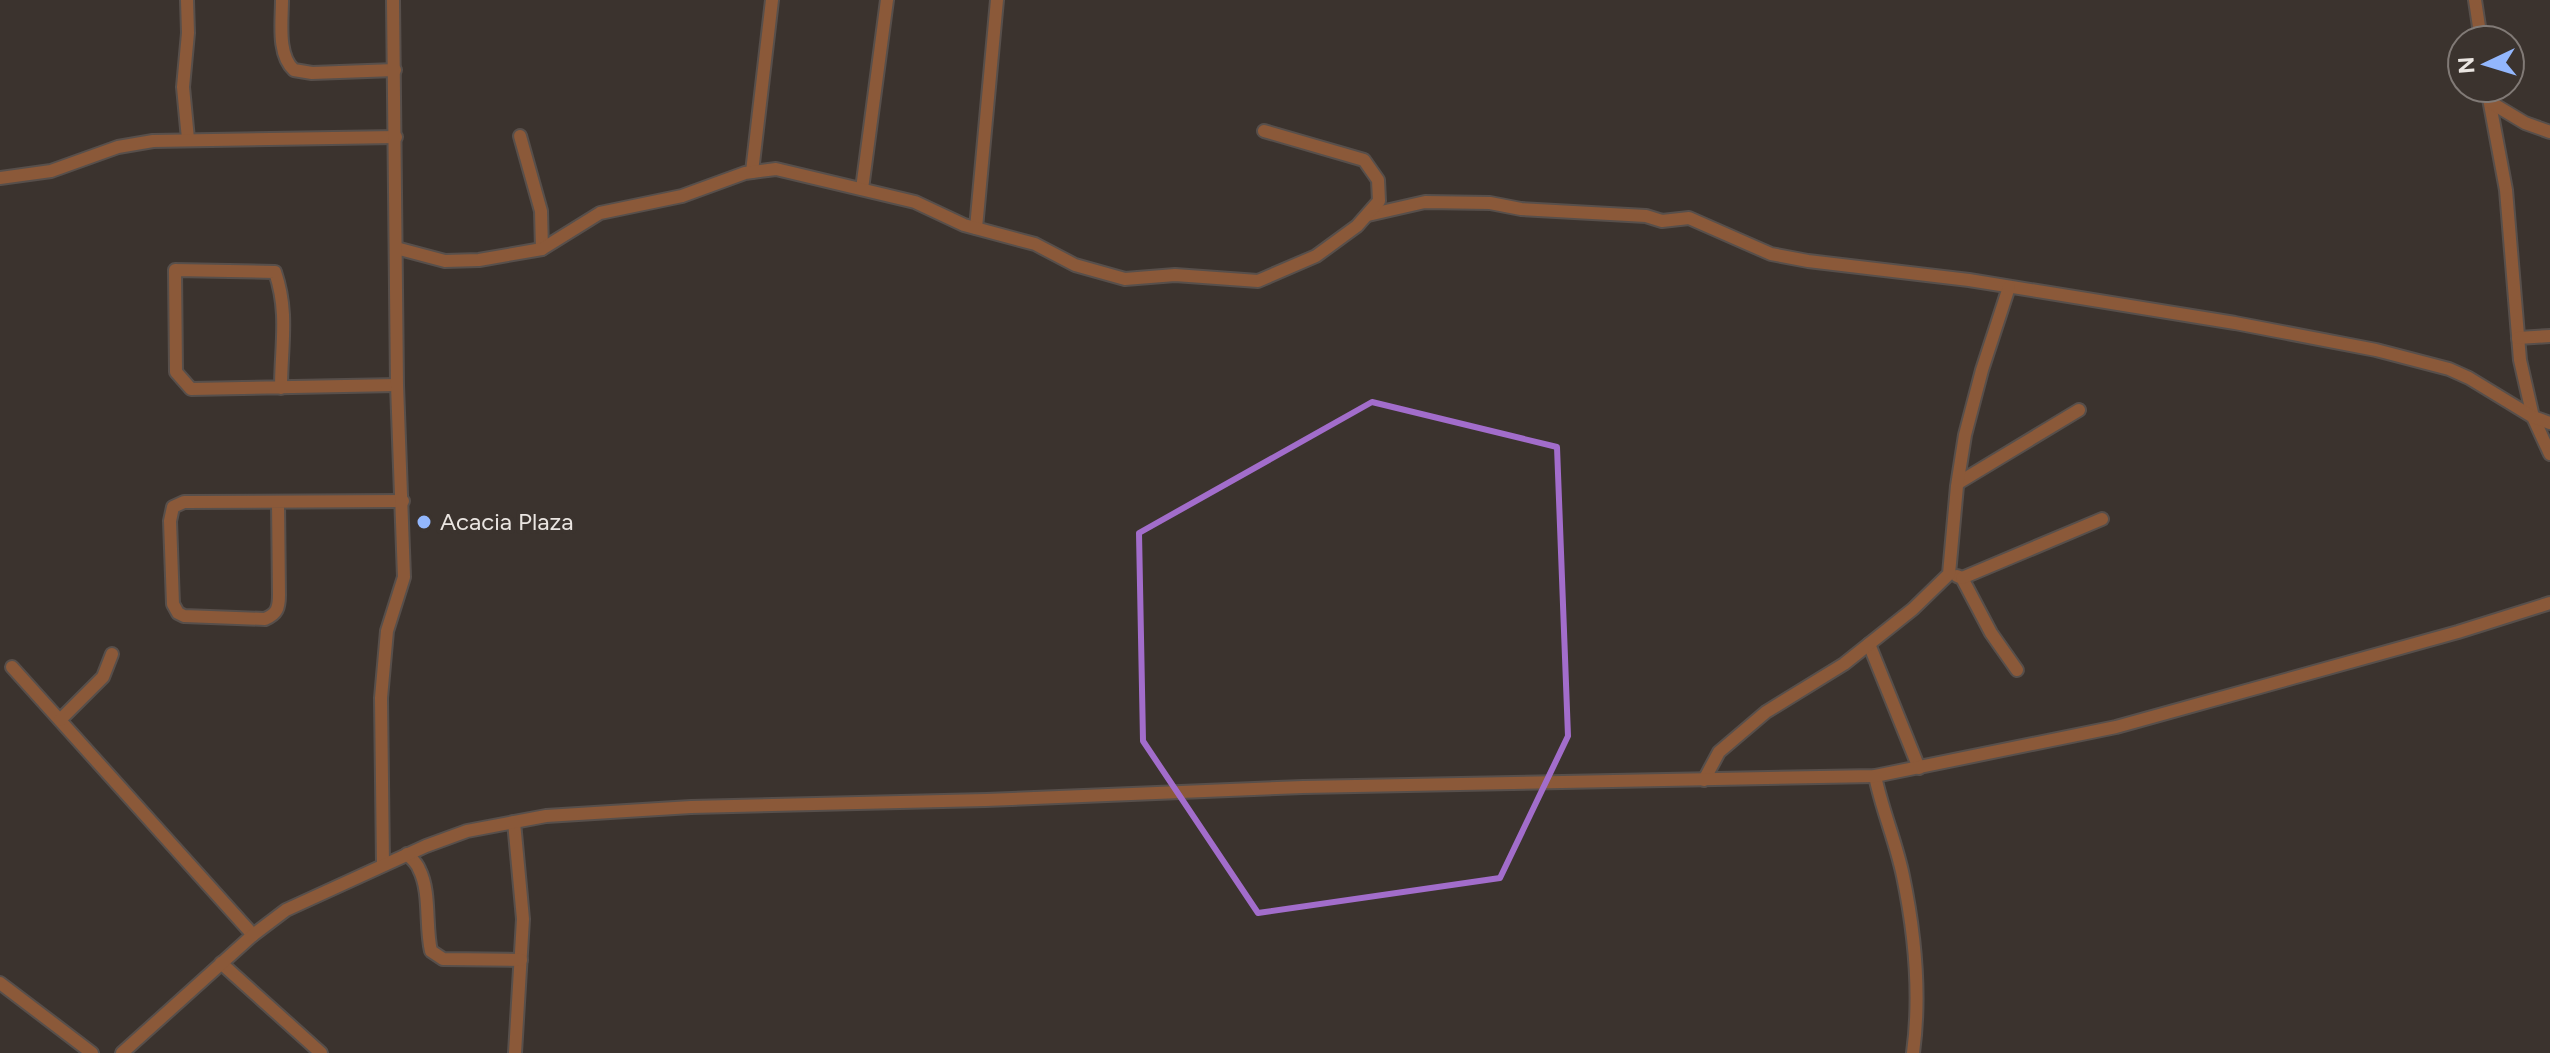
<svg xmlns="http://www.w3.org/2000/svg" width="2550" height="1053" viewBox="0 0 2550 1053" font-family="Figtree,sans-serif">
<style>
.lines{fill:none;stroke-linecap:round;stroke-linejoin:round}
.street-casing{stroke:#574f4b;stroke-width:16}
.street{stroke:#8b5939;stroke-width:12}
.marked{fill:none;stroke:#a26dcb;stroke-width:6;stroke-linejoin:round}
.poi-dot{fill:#93b7fd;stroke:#3b332e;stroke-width:3}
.labels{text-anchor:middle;stroke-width:8;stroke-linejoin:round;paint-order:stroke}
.poi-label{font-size:24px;fill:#eae5e1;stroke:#3b332e;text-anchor:start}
</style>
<rect width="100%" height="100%" fill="#3b332e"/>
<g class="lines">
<g class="street-casing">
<g id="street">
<polyline points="187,0 188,33 183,87 188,139"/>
<path d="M282,0C282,21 277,55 294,70L312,73L395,70"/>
<polyline points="2475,0 2481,40"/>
<polyline points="2487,88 2506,190 2520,360 2533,417 2550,454"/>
<polyline points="2490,102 2525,123 2550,132"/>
<polyline points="520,136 541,211 542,249"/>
<polyline points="752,172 772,0"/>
<polyline points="0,178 51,171 118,147 153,141 396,137"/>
<polyline points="862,189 887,0"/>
<polyline points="1368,215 1425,202 1490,203 1521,209 1646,216 1662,221 1689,218 1771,254 1808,261 1969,280 2235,323 2376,350 2449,369 2469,378 2533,417 2550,423"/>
<polyline points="976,228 997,0"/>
<polyline points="396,248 445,261 479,260 542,249 600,213 682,196 745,173 776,169 915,202 964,225 1035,244 1075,265 1125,279 1175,275 1258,281 1316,256 1357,226 1379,201 1378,180 1364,160 1264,131"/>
<polyline points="2518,338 2550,336"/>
<path d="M281,388C281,346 289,313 275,272L175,270L176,372L191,389L397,385"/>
<polyline points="1958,483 2079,410"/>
<path d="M278,502L279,595C279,608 277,614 265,619L184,616L178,613L173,604L170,521L173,507L184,502L403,501"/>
<polyline points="1957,576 1962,578 1991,633 2017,670"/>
<polyline points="1962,578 2102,519"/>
<polyline points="1869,644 1919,768"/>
<polyline points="12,667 253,935"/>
<polyline points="60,720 103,677 112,654"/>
<path d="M1875,776C1882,810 1896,842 1903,876C1915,934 1921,994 1913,1053"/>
<polyline points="1704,780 1719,752 1766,712 1844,664 1913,609 1949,574 1957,486 1965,435 1982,370 2009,287"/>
<polyline points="514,822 523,919 515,1053"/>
<path d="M407,854C411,858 417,863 419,869C431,892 425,926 431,951L443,959L521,960"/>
<polyline points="383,864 381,698 387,631 404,577 397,385 393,0"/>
<polyline points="221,963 321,1053"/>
<polyline points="0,983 92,1053"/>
<polyline points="122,1053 253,935 286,910 426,846 467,831 546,816 691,807 986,800 1303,787 1875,776 2116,727 2458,632 2550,603"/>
</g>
</g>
<use href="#street" class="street"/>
</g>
<path class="marked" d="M1372,402L1557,447L1568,736L1500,878L1258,913L1143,741L1139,533Z"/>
<circle class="poi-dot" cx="424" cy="522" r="8"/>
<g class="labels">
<g class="poi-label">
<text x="440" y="530">Acacia Plaza</text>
</g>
</g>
<g transform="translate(2486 64) rotate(266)"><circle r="38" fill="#3b332e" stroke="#817a76" stroke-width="2"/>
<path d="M0-6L14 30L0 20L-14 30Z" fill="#93b7fd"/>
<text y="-12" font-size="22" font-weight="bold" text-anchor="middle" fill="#eae5e1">N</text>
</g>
</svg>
